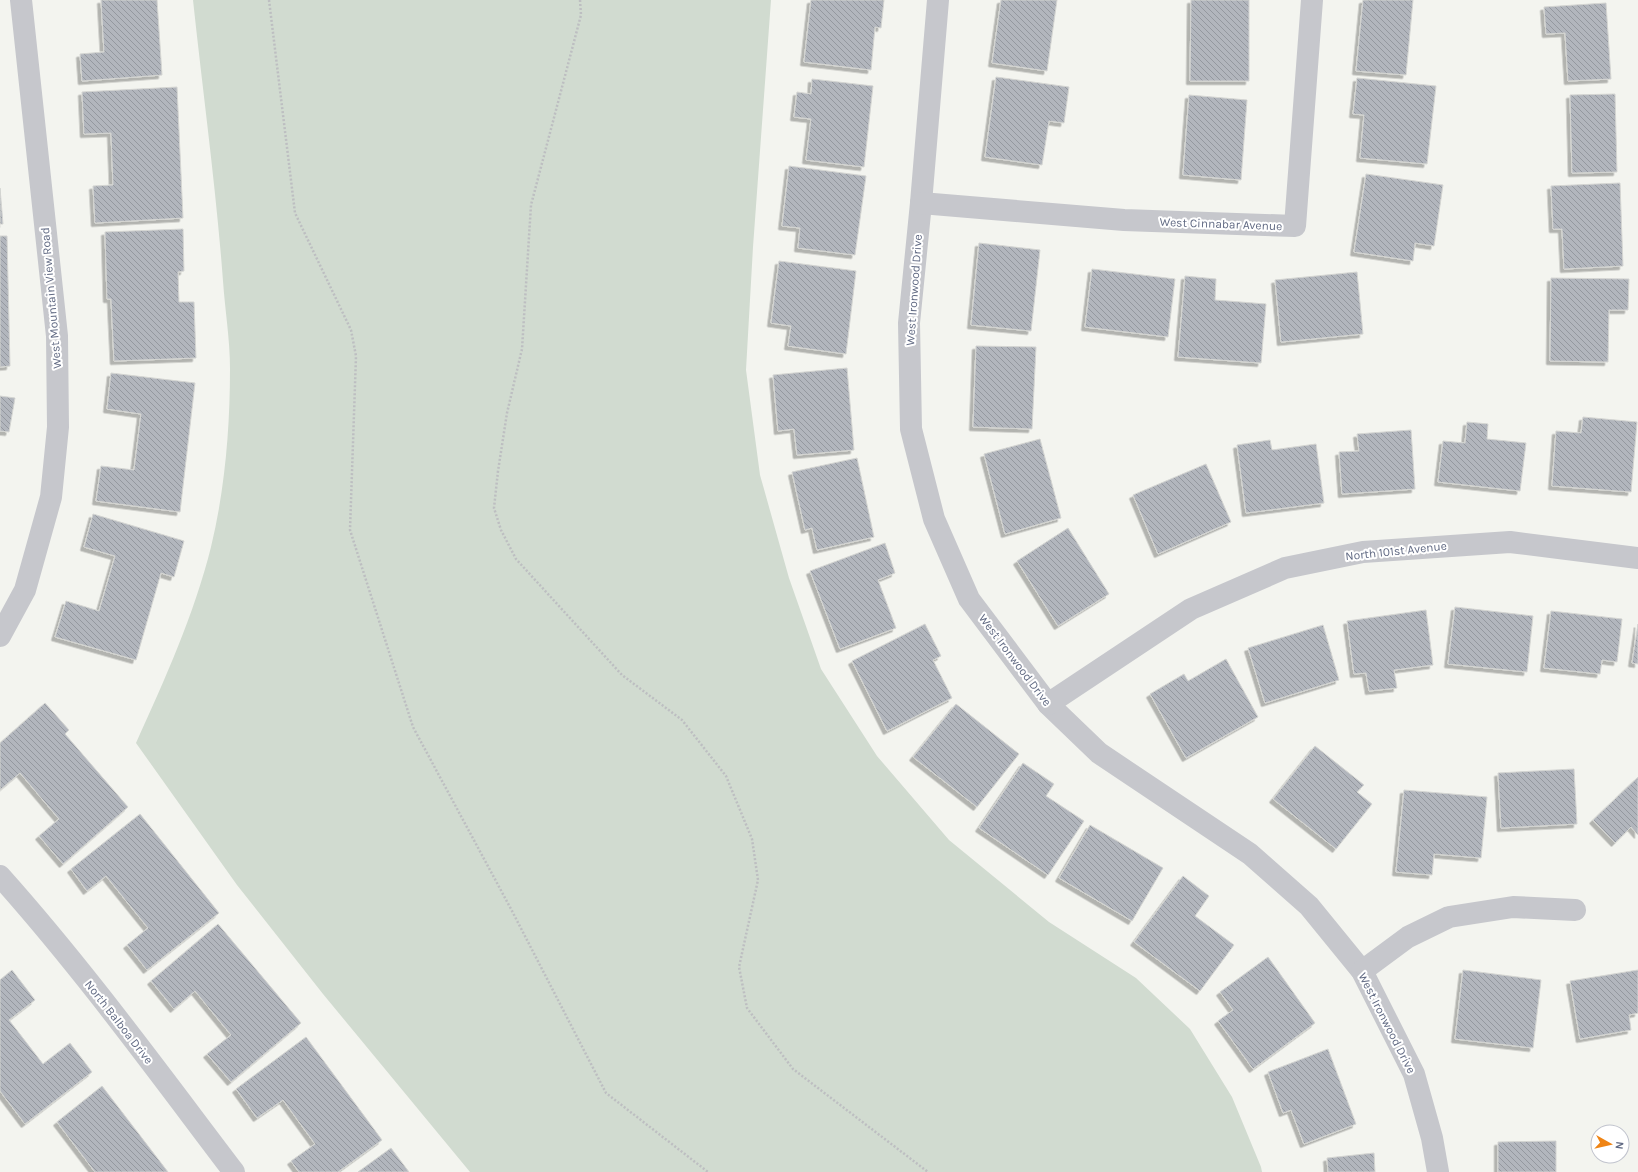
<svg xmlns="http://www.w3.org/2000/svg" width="1638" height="1172" viewBox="0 0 1638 1172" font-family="Karla,sans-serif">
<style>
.grass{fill:#d1dbd0}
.building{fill:url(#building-back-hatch);stroke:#d4d5d2;filter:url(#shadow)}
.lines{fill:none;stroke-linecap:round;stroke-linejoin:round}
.path{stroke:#bdbec1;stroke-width:2.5;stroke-dasharray:2 2;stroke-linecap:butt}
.minor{stroke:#c6c7cc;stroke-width:22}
.labels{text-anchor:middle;stroke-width:4;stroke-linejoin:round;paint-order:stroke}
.street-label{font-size:12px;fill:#616a83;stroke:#fff}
</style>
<defs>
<pattern id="building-back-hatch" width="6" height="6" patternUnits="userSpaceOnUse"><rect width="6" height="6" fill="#b2b6bd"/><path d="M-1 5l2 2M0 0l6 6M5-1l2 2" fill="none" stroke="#94989f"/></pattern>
<filter id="shadow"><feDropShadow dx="-3.5" dy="3.5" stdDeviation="0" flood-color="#0004"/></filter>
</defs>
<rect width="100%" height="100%" fill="#f3f4ef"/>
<path class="grass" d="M193,0H771L753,247L746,370L760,475L789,578L821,669L877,756L949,840L1049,922L1136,978L1190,1029L1232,1097L1261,1167L1262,1172H470L323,994L237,885L136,743C165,679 194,615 211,547C225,489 230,428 230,369C230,340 225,310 223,281C216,187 203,94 193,0Z"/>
<g class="building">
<polygon points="101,0 157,0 162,75 82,81 80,54 104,52"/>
<polygon points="811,0 884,0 881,28 875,27 871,70 804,62"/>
<polygon points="1001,0 1057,0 1047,71 992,63"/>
<polygon points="1191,0 1249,0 1249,81 1190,81"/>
<polygon points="1363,0 1413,0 1406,75 1356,71"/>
<polygon points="1606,3 1611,79 1568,81 1565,33 1546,34 1544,7"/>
<polygon points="996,77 1069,87 1064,123 1049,121 1042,165 985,157"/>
<polygon points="1357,78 1436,86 1427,164 1360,158 1364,115 1353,114"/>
<polygon points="812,79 873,86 864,167 806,160 811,119 794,117 797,92 811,94"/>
<polygon points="177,87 183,218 95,223 93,186 113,185 111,133 84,134 82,92"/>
<polygon points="1615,94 1617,172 1572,173 1570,95"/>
<polygon points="1189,95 1247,100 1241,180 1183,175"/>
<polygon points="789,166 866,176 855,255 798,248 800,228 782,226"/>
<polygon points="1366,174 1443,185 1434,246 1415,243 1413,261 1354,252"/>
<polygon points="1620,183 1623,266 1564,269 1562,229 1553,229 1551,186"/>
<polygon points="0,188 3,224 0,224"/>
<polygon points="183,229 184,271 178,272 179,302 194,302 196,358 114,361 111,299 107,299 105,232"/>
<polygon points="0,236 7,236 10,366 0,367"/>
<polygon points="979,243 1040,250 1031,331 971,325"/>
<polygon points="779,261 856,271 846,354 788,346 791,326 771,323"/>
<polygon points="1092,269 1175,279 1168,337 1085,327"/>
<polygon points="1357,272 1363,334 1281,342 1275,280"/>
<polygon points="1185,276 1216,279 1215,300 1266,304 1261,363 1178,357"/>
<polygon points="1551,278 1629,279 1628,310 1609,310 1608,362 1550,361"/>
<polygon points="976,346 1036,347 1032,429 973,427"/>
<polygon points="847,368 854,450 797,455 794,429 778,431 773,375"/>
<polygon points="111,373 195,383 180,512 96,501 101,466 134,470 141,414 107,409"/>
<polygon points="0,396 15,398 9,432 0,431"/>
<polygon points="1583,417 1637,422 1631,492 1552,486 1556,431 1581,433"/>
<polygon points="1467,422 1488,424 1487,439 1526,443 1520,491 1438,482 1443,441 1465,443"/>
<polygon points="1411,430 1415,489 1342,494 1339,452 1359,451 1357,434"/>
<polygon points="1040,439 1061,518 1005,534 984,454"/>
<polygon points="1270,440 1272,450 1316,444 1324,503 1246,513 1237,445"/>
<polygon points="857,458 874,537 817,550 812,528 805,530 792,472"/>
<polygon points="1206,464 1231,522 1158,554 1133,495"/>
<polygon points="93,514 184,541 174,577 161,573 136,660 55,637 66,601 99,611 115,556 84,547"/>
<polygon points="1068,528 1109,594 1058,626 1017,561"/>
<polygon points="885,543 895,573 878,580 896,628 840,649 810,571"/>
<polygon points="1455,607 1533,616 1527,672 1448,664"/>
<polygon points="1426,610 1433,665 1394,670 1397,688 1369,691 1366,673 1354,674 1347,621"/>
<polygon points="1551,611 1622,619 1617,662 1602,660 1600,674 1544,668"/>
<polygon points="925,624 941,656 933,660 952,698 887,731 852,661"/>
<polygon points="1638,624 1638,664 1632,663"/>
<polygon points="1323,625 1339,680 1265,703 1248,648"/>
<polygon points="1226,659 1258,717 1186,758 1150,694 1184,674 1188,681"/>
<polygon points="45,703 69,730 65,734 128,807 63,864 39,836 59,819 20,773 0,790 0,743"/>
<polygon points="956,704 1019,754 977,807 913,757"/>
<polygon points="1315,746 1364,785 1357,792 1372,804 1336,849 1273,799"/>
<polygon points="1023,763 1054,784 1046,796 1084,821 1048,875 979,828"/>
<polygon points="1574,769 1577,824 1501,828 1498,773"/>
<polygon points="1638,777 1638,835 1631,827 1615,843 1593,820"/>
<polygon points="1404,790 1487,797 1481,858 1434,854 1432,875 1396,872"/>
<polygon points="140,814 219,913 147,970 127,945 148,928 106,876 87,891 71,869"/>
<polygon points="1090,825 1163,868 1132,921 1059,878"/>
<polygon points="1183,876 1209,896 1195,916 1234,945 1200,991 1134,942"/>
<polygon points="218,924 301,1023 231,1082 207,1054 231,1035 195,991 174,1009 151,981"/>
<polygon points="1268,957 1315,1023 1253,1069 1218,1021 1233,1010 1220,992"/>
<polygon points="12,970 35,1000 9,1020 43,1064 70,1043 92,1072 25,1124 0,1091 0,980"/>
<polygon points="1463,970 1541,980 1533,1048 1455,1039"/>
<polygon points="1638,970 1638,1013 1629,1015 1631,1030 1580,1039 1570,981"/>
<polygon points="306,1037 382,1140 338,1172 299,1172 291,1161 315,1144 283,1100 257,1118 236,1089"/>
<polygon points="1328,1049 1356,1124 1304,1144 1291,1110 1283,1113 1268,1072"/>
<polygon points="102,1086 168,1172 95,1172 57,1122"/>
<polygon points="1556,1141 1556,1172 1498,1172 1498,1142"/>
<polygon points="391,1148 409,1172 358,1172"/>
<polygon points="1374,1153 1375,1172 1328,1172 1327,1158"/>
</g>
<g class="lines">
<g class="path">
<polyline points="269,0 295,213 351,330 356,356 350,530 413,727 511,909 606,1093 708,1172"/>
<polyline points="580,0 581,15 531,205 522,349 507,413 498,471 494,508 501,530 516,559 622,675 682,720 726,776 752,839 758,880 739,967 747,1008 793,1069 928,1172"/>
</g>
<g class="minor">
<polyline points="938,0 921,203 909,323 911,429 934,519 969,599 1048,704 1099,753 1250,854 1309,906 1362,971 1414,1074 1432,1138 1438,1172"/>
<polyline points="921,203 1124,220 1295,226 1312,0"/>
<polyline points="0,636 25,590 51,497 58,427 57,336 21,0"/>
<polyline points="1048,704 1191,609 1285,568 1363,552 1510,542 1638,558"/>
<path d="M0,876C84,970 158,1072 234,1172"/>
<polyline points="1362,971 1408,937 1449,917 1513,907 1575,910"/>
</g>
</g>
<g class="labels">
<g class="street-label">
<text transform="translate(1221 224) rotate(2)" y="4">West Cinnabar Avenue</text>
<text transform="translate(914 290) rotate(-86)" y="4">West Ironwood Drive</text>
<text transform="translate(51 298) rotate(-95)" y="4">West Mountain View Road</text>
<text transform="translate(1396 551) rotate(-6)" y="4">North 101st Avenue</text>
<text transform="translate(1015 660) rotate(53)" y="4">West Ironwood Drive</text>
<text transform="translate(119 1022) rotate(52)" y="4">North Balboa Drive</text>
<text transform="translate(1387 1023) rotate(63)" y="4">West Ironwood Drive</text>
</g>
</g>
<g transform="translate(1610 1144) rotate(98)"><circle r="19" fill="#ffffff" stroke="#c0c3cd"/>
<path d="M0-3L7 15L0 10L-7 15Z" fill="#ef8414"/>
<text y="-6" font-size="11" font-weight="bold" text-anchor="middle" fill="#616a83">N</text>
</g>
</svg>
